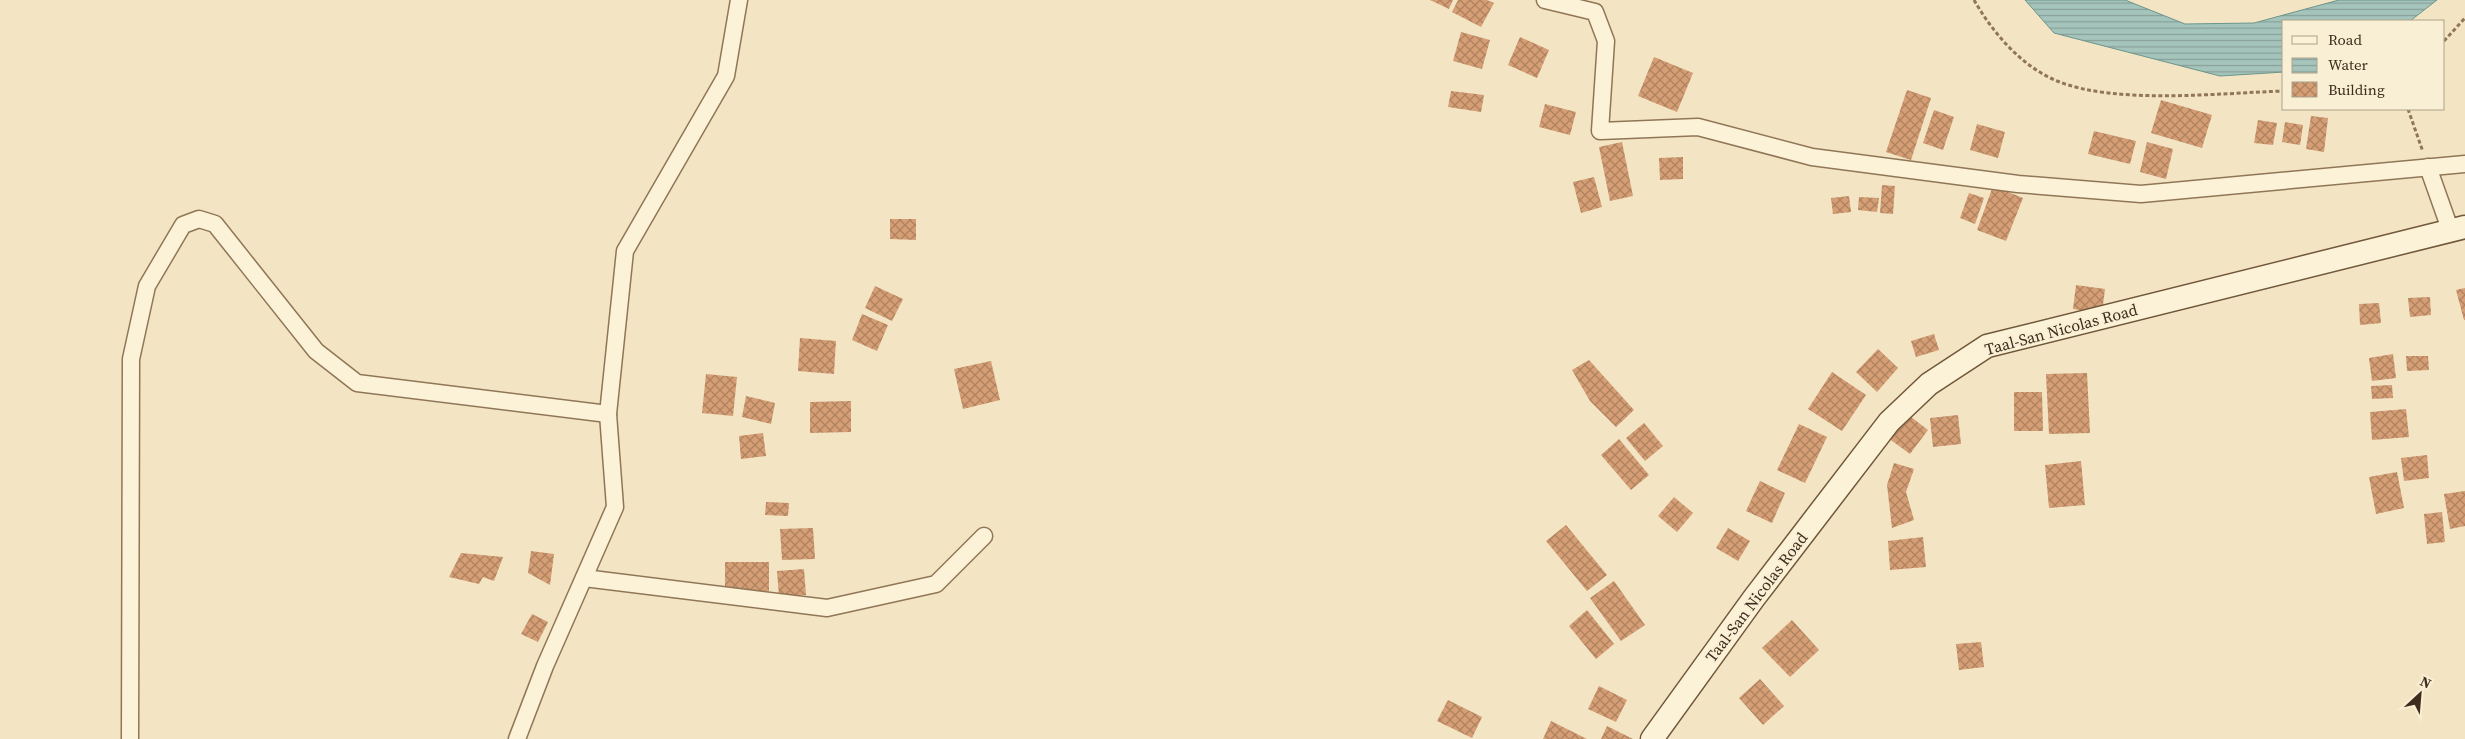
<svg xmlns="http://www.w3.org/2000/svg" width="2465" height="739" viewBox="0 0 2465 739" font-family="'Source Serif 4',serif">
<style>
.water{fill:url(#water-rules);stroke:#6b958b}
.building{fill:url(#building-cross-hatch)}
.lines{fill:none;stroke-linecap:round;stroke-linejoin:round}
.minor-casing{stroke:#907657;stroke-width:19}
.secondary-casing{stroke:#71573a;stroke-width:25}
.path{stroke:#907657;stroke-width:3;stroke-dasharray:4 2.5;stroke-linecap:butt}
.minor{stroke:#fcf2d7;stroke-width:16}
.secondary{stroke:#fcf2d7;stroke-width:22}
.labels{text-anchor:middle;stroke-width:4;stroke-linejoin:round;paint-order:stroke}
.street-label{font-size:16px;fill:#3e2d1d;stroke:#f9efd4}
</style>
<defs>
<pattern id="water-rules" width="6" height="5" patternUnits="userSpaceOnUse" patternTransform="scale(1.25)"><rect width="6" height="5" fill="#a5c5bc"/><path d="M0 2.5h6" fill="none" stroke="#88a098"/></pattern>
<pattern id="building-cross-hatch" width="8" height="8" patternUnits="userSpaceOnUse" patternTransform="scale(1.25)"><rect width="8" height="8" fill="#d59e75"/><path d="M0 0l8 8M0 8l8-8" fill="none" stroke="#ae815f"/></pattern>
</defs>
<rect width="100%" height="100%" fill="#f3e5c3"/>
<polygon class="water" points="2025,0 2125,0 2185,24 2254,23 2339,0 2437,0 2410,21 2284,21 2284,72 2220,76 2054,33"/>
<g class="building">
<polygon points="1430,0 1453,0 1449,9"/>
<polygon points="1458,0 1487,0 1494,3 1481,27 1452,12"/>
<polygon points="1461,32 1490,40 1482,69 1453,61"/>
<polygon points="1520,37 1549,50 1537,78 1508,65"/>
<polygon points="1654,57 1693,73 1677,112 1638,96"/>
<polygon points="1907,90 1931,98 1911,160 1886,152"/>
<polygon points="1451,91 1484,95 1481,112 1448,107"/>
<polygon points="2161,100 2212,115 2202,148 2151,133"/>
<polygon points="1545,104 1576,112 1570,135 1539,127"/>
<polygon points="1934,110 1954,117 1943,150 1923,143"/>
<polygon points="2311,116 2328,118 2324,152 2306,149"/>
<polygon points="2258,120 2277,123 2273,145 2254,143"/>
<polygon points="2285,122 2303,125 2300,145 2282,142"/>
<polygon points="1977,124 2005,132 1998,158 1970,150"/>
<polygon points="2094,131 2136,141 2130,164 2088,154"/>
<polygon points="1622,142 1633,196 1610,201 1599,147"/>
<polygon points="2147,142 2173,149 2166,179 2140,172"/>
<polygon points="1683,157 1683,179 1660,180 1659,158"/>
<polygon points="1594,177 1602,207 1581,213 1573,182"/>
<polygon points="1882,185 1895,186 1893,214 1880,213"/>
<polygon points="1993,186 2023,198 2006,241 1977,230"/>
<polygon points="1969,193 1984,198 1975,224 1960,218"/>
<polygon points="1849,196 1851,212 1833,214 1831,198"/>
<polygon points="1859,197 1879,198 1877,212 1858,210"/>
<polygon points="890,219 916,219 916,240 890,239"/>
<polygon points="2076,285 2105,289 2102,313 2073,309"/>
<polygon points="875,286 903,299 892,321 865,308"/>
<polygon points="2465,288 2465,320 2464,320 2456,290"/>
<polygon points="2430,297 2431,315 2410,317 2408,298"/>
<polygon points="2379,303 2381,323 2360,325 2359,304"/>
<polygon points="862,314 888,325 877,351 852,340"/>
<polygon points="1934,334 1939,350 1916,357 1911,341"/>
<polygon points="800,338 836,341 834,374 798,371"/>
<polygon points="1878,349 1898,368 1877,392 1856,372"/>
<polygon points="2393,354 2396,378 2372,381 2369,358"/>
<polygon points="2406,356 2428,356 2429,370 2407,371"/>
<polygon points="1589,360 1634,410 1616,427 1590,401 1572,370"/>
<polygon points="991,361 1000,400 963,409 954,369"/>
<polygon points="1832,372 1866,395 1842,431 1808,409"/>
<polygon points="2087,373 2090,433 2049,434 2046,374"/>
<polygon points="706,374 737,377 733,416 702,413"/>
<polygon points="2392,385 2393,398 2372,399 2371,386"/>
<polygon points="2014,392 2042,392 2043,431 2014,431"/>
<polygon points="746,396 775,403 771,424 742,417"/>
<polygon points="851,401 851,432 810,433 810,402"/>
<polygon points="2406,409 2409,437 2372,440 2370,412"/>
<polygon points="1902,410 1928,430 1910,454 1884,435"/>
<polygon points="1958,415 1961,444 1933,447 1930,418"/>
<polygon points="1644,423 1663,446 1645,461 1626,438"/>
<polygon points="1799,424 1827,437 1805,483 1777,470"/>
<polygon points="763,433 766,456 741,459 739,436"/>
<polygon points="1619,439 1649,475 1631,490 1601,455"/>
<polygon points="2427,455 2429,478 2404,481 2401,458"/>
<polygon points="2081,461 2085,505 2049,508 2045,465"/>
<polygon points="1894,463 1914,469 1906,492 1914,520 1892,528 1887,485"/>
<polygon points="2397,472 2404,508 2376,514 2369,477"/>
<polygon points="1760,481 1785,493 1772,523 1746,511"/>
<polygon points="2465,491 2465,526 2450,529 2444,494"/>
<polygon points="1674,497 1693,513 1677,532 1658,516"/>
<polygon points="766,502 789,503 788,516 765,515"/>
<polygon points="2442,512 2445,542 2427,544 2424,514"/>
<polygon points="1566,525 1607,575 1587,591 1546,541"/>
<polygon points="813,528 815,559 782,560 780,529"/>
<polygon points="1728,528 1750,541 1738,561 1716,548"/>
<polygon points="1923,537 1926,567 1890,570 1888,541"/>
<polygon points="531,551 554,554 550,585 528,573"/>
<polygon points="461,553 503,557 494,581 483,577 479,584 449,577"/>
<rect x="725" y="562" width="44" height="29"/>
<polygon points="804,569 806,595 779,596 777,571"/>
<polygon points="1614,581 1645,625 1621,641 1590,598"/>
<polygon points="1587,610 1614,644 1596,659 1569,626"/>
<polygon points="532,614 548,622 538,642 521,634"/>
<polygon points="1792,620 1819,650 1790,677 1762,648"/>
<polygon points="1981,642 1984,667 1959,670 1956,644"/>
<polygon points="1760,679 1784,706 1763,725 1739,698"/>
<polygon points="1599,686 1627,700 1616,722 1588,709"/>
<polygon points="1448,700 1482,717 1472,738 1437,721"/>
<polygon points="1551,721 1587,739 1543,739"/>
<polygon points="1607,726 1633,739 1601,739"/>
</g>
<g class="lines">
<g class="minor-casing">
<g id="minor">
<polyline points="1545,0 1595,12 1606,41 1600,131 1698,127 1812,157 2018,184 2141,194 2465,164"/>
<polyline points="2428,167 2450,229"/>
<polyline points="584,578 827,608 936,584 984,536"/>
<polyline points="130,739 131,359 147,286 183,225 199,219 215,224 316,351 357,383 608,414"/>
<polyline points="517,739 545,666 615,507 608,414 625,251 726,76 739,0"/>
</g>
</g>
<g class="secondary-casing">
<polyline id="secondary" points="1652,739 1754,598 1889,422 1929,384 1987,346 2465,227"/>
</g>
<g class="path">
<path d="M1974,0C1993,33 2021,66 2057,81C2116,105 2219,93 2284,91"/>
<polyline points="2444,41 2465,18"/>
<polyline points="2408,109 2423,152"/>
</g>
<use href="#minor" class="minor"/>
<use href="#secondary" class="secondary"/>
</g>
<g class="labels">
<g class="street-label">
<text transform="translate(2061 329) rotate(-15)" y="6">Taal-San Nicolas Road</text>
<text transform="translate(1756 597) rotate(-53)" y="6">Taal-San Nicolas Road</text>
</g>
</g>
<rect x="2282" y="20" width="162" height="90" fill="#f9efd4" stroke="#aea18b"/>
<rect x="2292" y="36" width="25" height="8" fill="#fcf2d7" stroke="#aea18b"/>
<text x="2328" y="45" font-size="15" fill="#3e2d1d">Road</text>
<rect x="2292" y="58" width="25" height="15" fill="url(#water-rules)" stroke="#aea18b"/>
<text x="2328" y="70" font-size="15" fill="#3e2d1d">Water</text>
<rect x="2292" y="82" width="25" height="15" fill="url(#building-cross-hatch)" stroke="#aea18b"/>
<text x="2328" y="95" font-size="15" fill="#3e2d1d">Building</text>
<g transform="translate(2420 694) rotate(26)" stroke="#f9efd4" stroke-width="4" paint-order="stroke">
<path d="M0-4L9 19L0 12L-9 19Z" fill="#3e2d1d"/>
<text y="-8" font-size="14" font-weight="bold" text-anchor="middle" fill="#3e2d1d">N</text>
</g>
</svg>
